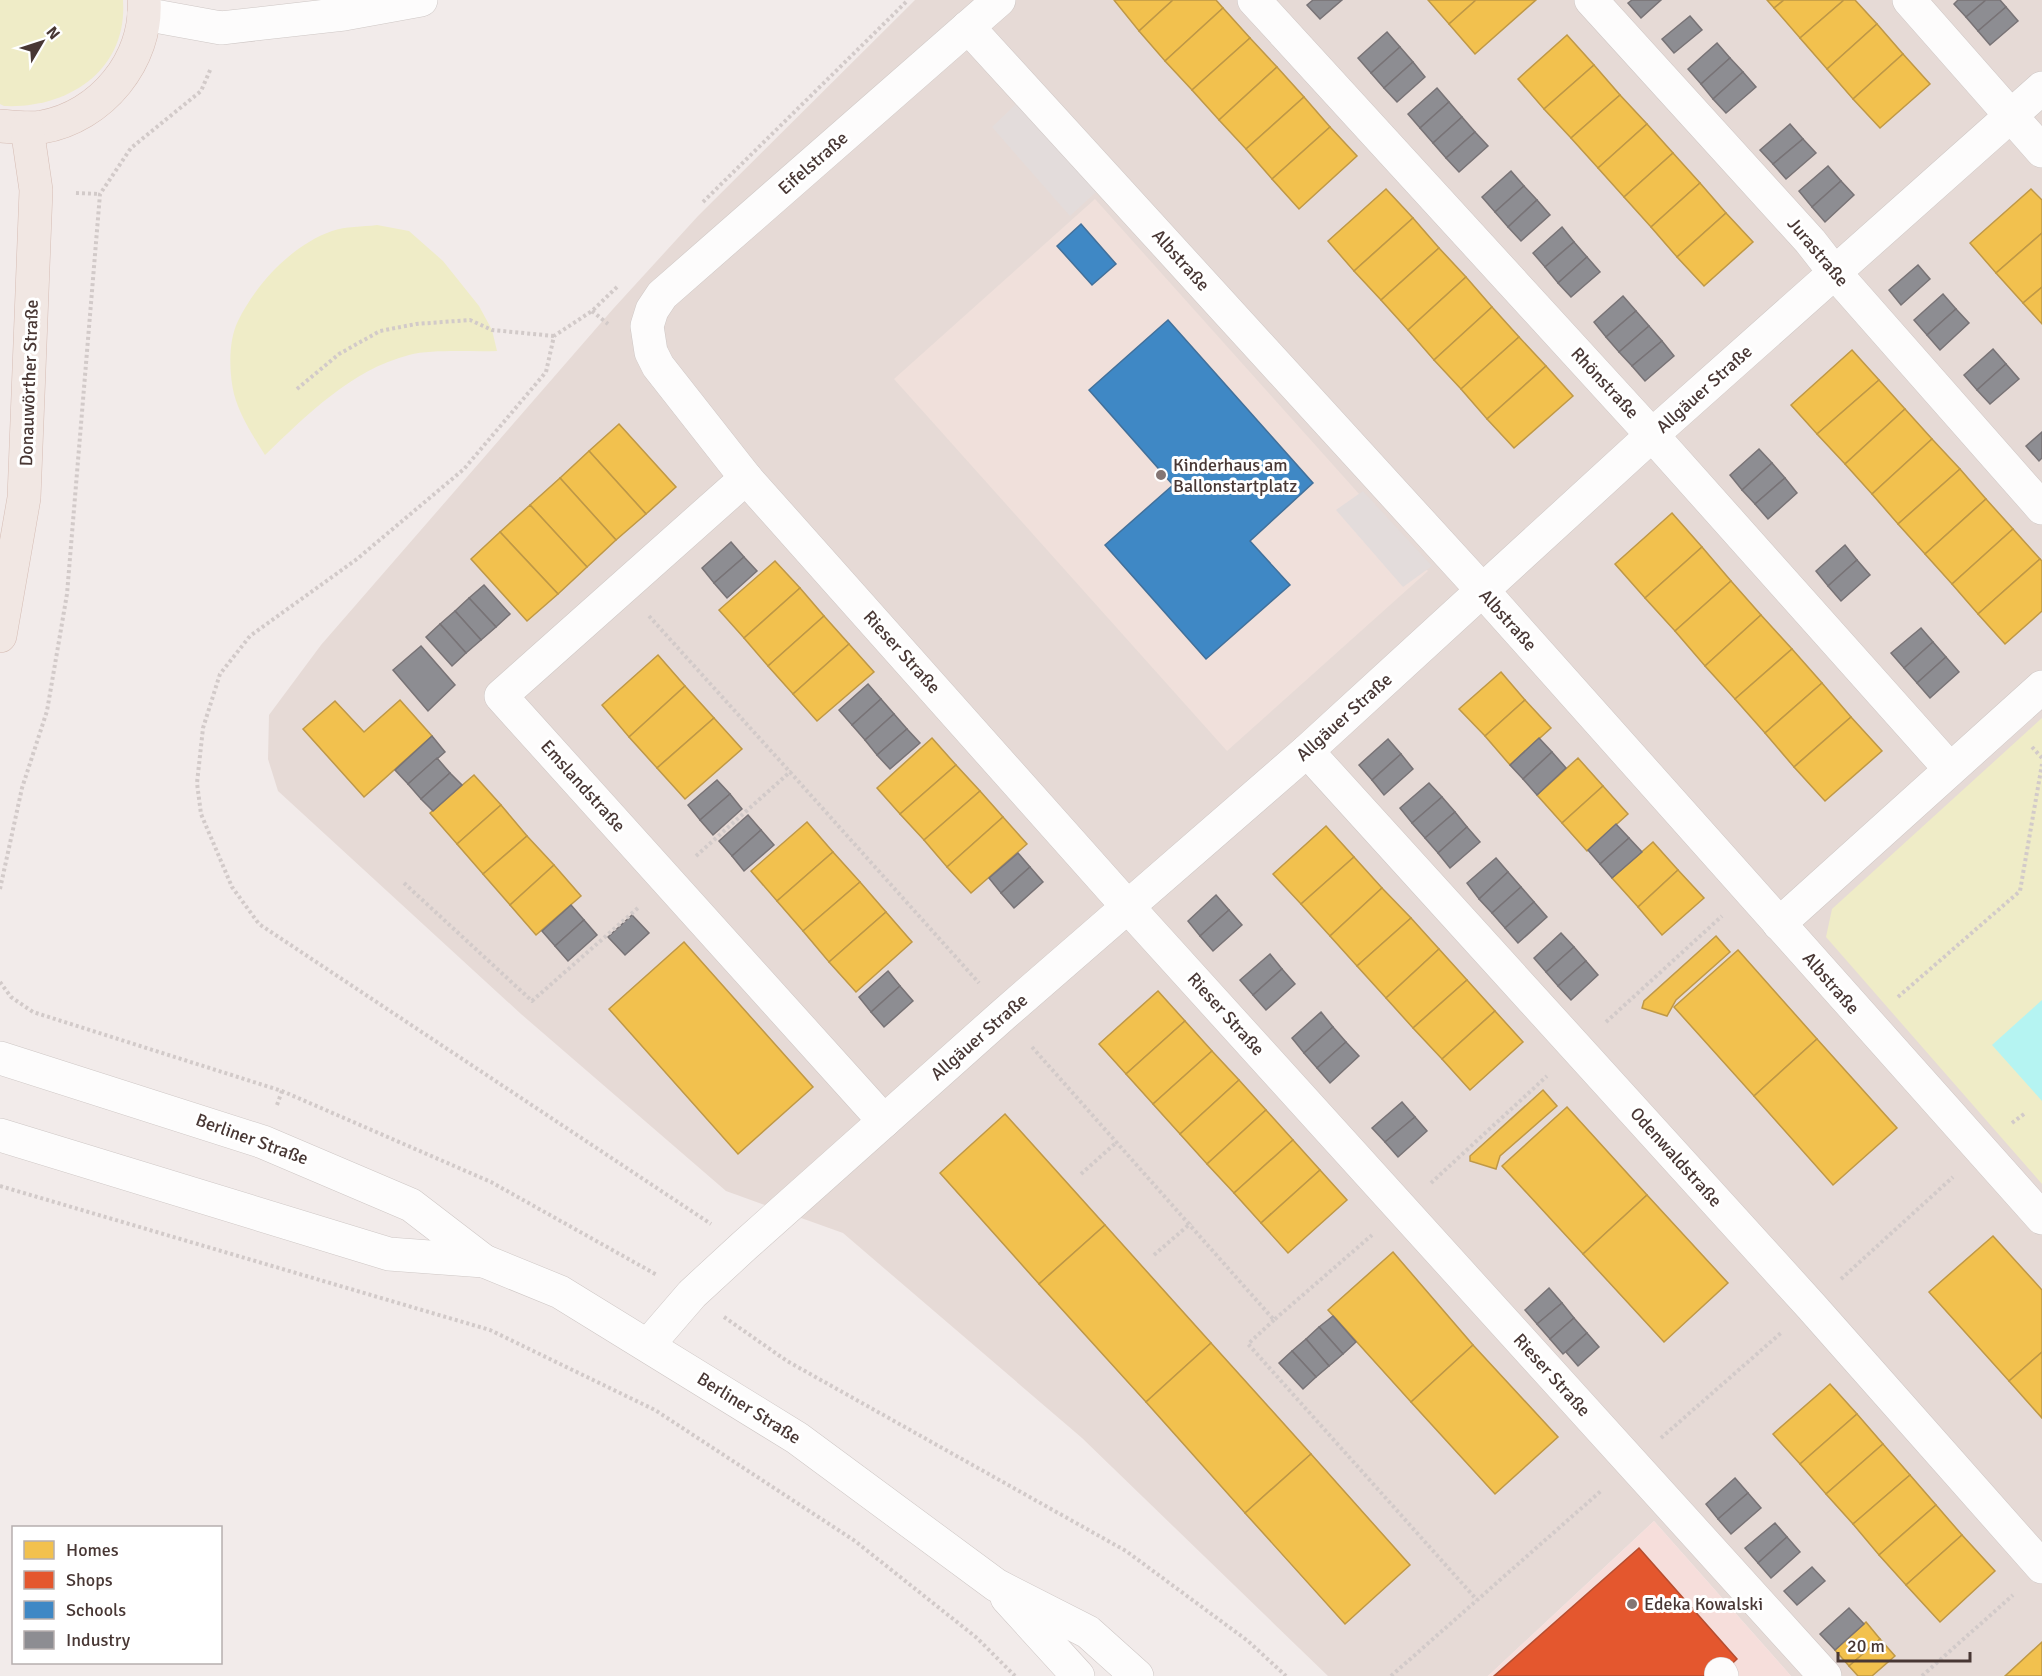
<svg xmlns="http://www.w3.org/2000/svg" width="2042" height="1676" viewBox="0 0 2042 1676" font-family="Signika,sans-serif">
<style>
.residential{fill:#e6dad6}
.commercial{fill:#f6dedb}
.education{fill:#f0e0db}
.green{fill:#efecc7}
.parking{fill:#e3dcdb}
.water{fill:#b5f4f2}
.homes{fill:#f2c14e;stroke:#bf9846;stroke-width:1.5}
.shops{fill:#e4572e;stroke:#b54d30;stroke-width:1.5}
.schools{fill:#3f88c5;stroke:#42709a;stroke-width:1.5}
.industry{fill:#8d8d92;stroke:#787376;stroke-width:1.5}
.lines{fill:none;stroke-linecap:round;stroke-linejoin:round}
.minor-casing{stroke:#cec7c5;stroke-width:34}
.major-casing{stroke:#d6bdb5;stroke-width:34}
.path{stroke:#d2cac9;stroke-width:4;stroke-dasharray:3 3;stroke-linecap:butt}
.minor{stroke:#fdfcfc;stroke-width:33}
.major{stroke:#f1e7e3;stroke-width:33}
.poi-dot{fill:#847674;stroke:#fff;stroke-width:2}
.labels{text-anchor:middle;stroke-width:6;stroke-linejoin:round;paint-order:stroke}
.street-label{font-size:18px;fill:#483734;stroke:#fff}
.poi-label{font-size:18px;fill:#483734;stroke:#fff;text-anchor:start}
</style>
<rect width="100%" height="100%" fill="#f2ebea"/>
<polygon class="residential" points="915,0 2042,0 2042,1676 1791,1676 1654,1521 1488,1676 1328,1676 1082,1438 843,1233 726,1191 521,1014 278,791 268,759 269,715 321,645 613,309 698,216"/>
<polygon class="commercial" points="1654,1521 1791,1676 1488,1676"/>
<polygon class="education" points="1095,199 1428,571 1227,751 894,379"/>
<g class="green">
<path d="M0,0H123C128,70 68,109 4,106L0,104Z"/>
<path d="M377,225L409,231L443,261L479,306L492,330L497,351C470,352 433,349 409,355C351,370 307,415 265,455C253,436 240,416 234,394C229,373 228,341 238,321C256,284 292,245 332,231C345,226 363,227 377,225Z"/>
<polygon points="2042,718 2042,1184 1826,937 1832,909"/>
</g>
<g class="parking">
<polygon points="1016,104 1096,192 1070,216 992,127"/>
<polygon points="1363,491 1432,566 1403,587 1336,510"/>
</g>
<polygon class="water" points="2042,1000 2042,1101 1992,1045"/>
<g class="homes">
<polygon points="1114,0 1173,0 1139,31"/>
<polygon points="1173,0 1216,0 1223,8 1165,61 1139,31"/>
<polygon points="1428,0 1476,0 1449,24"/>
<polygon points="1476,0 1536,0 1475,54 1449,24"/>
<polygon points="1767,0 1784,0 1774,8"/>
<polygon points="1784,0 1844,0 1800,38 1774,8"/>
<polygon points="1844,0 1855,0 1877,24 1827,69 1800,38"/>
<polygon points="1223,8 1250,38 1192,90 1165,61"/>
<polygon points="1877,24 1903,54 1853,99 1827,69"/>
<polygon points="1567,35 1594,65 1544,109 1518,79"/>
<polygon points="1250,38 1277,67 1219,120 1192,90"/>
<polygon points="1903,54 1930,84 1880,128 1853,99"/>
<polygon points="1594,65 1620,95 1571,138 1544,109"/>
<polygon points="1277,67 1304,97 1246,149 1219,120"/>
<polygon points="1620,95 1647,124 1598,168 1571,138"/>
<polygon points="1304,97 1330,127 1272,179 1246,149"/>
<polygon points="1647,124 1673,153 1624,197 1598,168"/>
<polygon points="1330,127 1357,156 1299,209 1272,179"/>
<polygon points="1673,153 1700,183 1651,227 1624,197"/>
<polygon points="1700,183 1726,213 1677,257 1651,227"/>
<polygon points="1386,189 1413,218 1354,271 1328,241"/>
<polygon points="2031,189 2042,200 2042,233 1996,273 1970,243"/>
<polygon points="1726,213 1753,242 1704,286 1677,257"/>
<polygon points="1413,218 1439,248 1381,300 1354,271"/>
<polygon points="2042,233 2042,287 2023,303 1996,273"/>
<polygon points="1439,248 1466,277 1408,330 1381,300"/>
<polygon points="1466,277 1492,307 1434,360 1408,330"/>
<polygon points="2042,287 2042,324 2023,303"/>
<polygon points="1492,307 1519,337 1461,389 1434,360"/>
<polygon points="1519,337 1546,366 1487,419 1461,389"/>
<polygon points="1852,350 1879,380 1817,434 1791,405"/>
<polygon points="1546,366 1573,396 1514,448 1487,419"/>
<polygon points="1879,380 1905,409 1845,464 1817,434"/>
<polygon points="1905,409 1932,439 1872,494 1845,464"/>
<polygon points="619,424 676,487 646,514 589,451"/>
<polygon points="1932,439 1960,469 1898,524 1872,494"/>
<polygon points="589,451 646,514 616,540 560,478"/>
<polygon points="1960,469 1986,499 1925,554 1898,524"/>
<polygon points="560,478 616,540 587,567 530,505"/>
<polygon points="1986,499 2013,529 1952,584 1925,554"/>
<polygon points="530,505 587,567 558,594 500,532"/>
<polygon points="1672,513 1702,547 1645,598 1615,564"/>
<polygon points="2013,529 2040,559 1978,614 1952,584"/>
<polygon points="500,532 558,594 527,621 471,559"/>
<polygon points="1702,547 1731,581 1675,631 1645,598"/>
<polygon points="2040,559 2042,561 2042,611 2005,644 1978,614"/>
<polygon points="775,561 800,588 744,638 719,610"/>
<polygon points="1731,581 1761,615 1705,666 1675,631"/>
<polygon points="800,588 824,616 768,666 744,638"/>
<polygon points="1761,615 1792,649 1735,699 1705,666"/>
<polygon points="824,616 849,644 793,694 768,666"/>
<polygon points="849,644 874,672 817,721 793,694"/>
<polygon points="1792,649 1822,683 1765,733 1735,699"/>
<polygon points="658,655 685,686 629,737 602,705"/>
<polygon points="1501,672 1525,700 1485,736 1459,709"/>
<polygon points="1822,683 1851,717 1794,767 1765,733"/>
<polygon points="685,686 714,718 657,768 629,737"/>
<polygon points="400,700 432,736 364,797 303,729 335,701 364,732"/>
<polygon points="1525,700 1551,728 1510,765 1485,736"/>
<polygon points="1851,717 1882,751 1825,801 1794,767"/>
<polygon points="714,718 742,749 685,799 657,768"/>
<polygon points="932,738 956,765 900,814 877,788"/>
<polygon points="1578,758 1603,786 1562,823 1537,795"/>
<polygon points="956,765 980,791 924,840 900,814"/>
<polygon points="474,775 501,805 457,844 430,813"/>
<polygon points="1603,786 1628,814 1587,851 1562,823"/>
<polygon points="980,791 1003,817 947,867 924,840"/>
<polygon points="501,805 527,836 483,874 457,844"/>
<polygon points="1003,817 1027,844 971,893 947,867"/>
<polygon points="807,822 833,852 777,901 751,871"/>
<polygon points="1326,826 1354,857 1301,904 1273,874"/>
<polygon points="527,836 554,865 510,905 483,874"/>
<polygon points="1653,842 1678,870 1638,907 1612,878"/>
<polygon points="833,852 860,882 803,931 777,901"/>
<polygon points="1354,857 1382,888 1330,936 1301,904"/>
<polygon points="554,865 581,896 536,935 510,905"/>
<polygon points="1678,870 1704,898 1662,935 1638,907"/>
<polygon points="860,882 886,912 829,962 803,931"/>
<polygon points="1382,888 1411,918 1357,966 1330,936"/>
<polygon points="886,912 912,942 856,992 829,962"/>
<polygon points="1411,918 1439,949 1386,998 1357,966"/>
<polygon points="1716,936 1730,952 1676,1000 1667,1016 1642,1008 1644,1001"/>
<polygon points="684,942 813,1087 738,1154 609,1009"/>
<polygon points="1439,949 1467,980 1413,1028 1386,998"/>
<polygon points="1738,950 1817,1039 1754,1096 1674,1007"/>
<polygon points="1467,980 1495,1011 1442,1059 1413,1028"/>
<polygon points="1158,991 1185,1021 1126,1074 1099,1044"/>
<polygon points="1495,1011 1523,1042 1470,1090 1442,1059"/>
<polygon points="1185,1021 1212,1051 1153,1104 1126,1074"/>
<polygon points="1817,1039 1897,1128 1833,1185 1754,1096"/>
<polygon points="1212,1051 1239,1080 1180,1134 1153,1104"/>
<polygon points="1239,1080 1266,1110 1207,1164 1180,1134"/>
<polygon points="1543,1090 1557,1106 1500,1156 1496,1169 1470,1161 1470,1156"/>
<polygon points="1567,1107 1647,1195 1583,1254 1502,1166"/>
<polygon points="1266,1110 1293,1140 1234,1193 1207,1164"/>
<polygon points="1005,1114 1105,1225 1039,1284 940,1173"/>
<polygon points="1293,1140 1320,1170 1261,1223 1234,1193"/>
<polygon points="1320,1170 1347,1200 1288,1253 1261,1223"/>
<polygon points="1647,1195 1728,1283 1664,1342 1583,1254"/>
<polygon points="1105,1225 1211,1343 1146,1402 1039,1284"/>
<polygon points="1993,1236 2042,1290 2042,1352 2009,1381 1929,1292"/>
<polygon points="1393,1252 1473,1345 1411,1402 1328,1310"/>
<polygon points="1211,1343 1311,1454 1245,1513 1146,1402"/>
<polygon points="1473,1345 1558,1437 1495,1494 1411,1402"/>
<polygon points="2042,1352 2042,1418 2009,1381"/>
<polygon points="1830,1384 1857,1414 1800,1464 1773,1434"/>
<polygon points="1857,1414 1883,1444 1826,1494 1800,1464"/>
<polygon points="1883,1444 1910,1475 1853,1524 1826,1494"/>
<polygon points="1311,1454 1410,1565 1345,1624 1245,1513"/>
<polygon points="1910,1475 1936,1505 1879,1555 1853,1524"/>
<polygon points="1936,1505 1962,1535 1906,1585 1879,1555"/>
<polygon points="1962,1535 1995,1571 1940,1622 1906,1585"/>
<polygon points="1866,1622 1880,1639 1849,1666 1835,1650"/>
<polygon points="1880,1639 1895,1656 1872,1676 1858,1676 1849,1666"/>
<polygon points="2042,1642 2042,1676 2005,1676"/>
</g>
<polygon class="shops" points="1639,1548 1737,1659 1719,1676 1494,1676"/>
<g class="schools">
<polygon points="1081,224 1116,264 1092,285 1057,246"/>
<polygon points="1168,320 1313,483 1250,541 1290,585 1206,659 1105,545 1173,485 1089,390"/>
</g>
<g class="industry">
<polygon points="1313,0 1342,0 1320,19 1307,5"/>
<polygon points="1632,0 1661,0 1641,18 1628,3"/>
<polygon points="1958,0 1986,0 1966,17 1954,4"/>
<polygon points="1986,0 2000,0 2006,7 1978,31 1966,17"/>
<polygon points="2006,7 2018,21 1990,45 1978,31"/>
<polygon points="1690,16 1702,30 1674,53 1662,39"/>
<polygon points="1387,32 1400,47 1371,73 1358,58"/>
<polygon points="1717,43 1730,58 1701,84 1688,69"/>
<polygon points="1400,47 1413,62 1384,88 1371,73"/>
<polygon points="1730,58 1743,72 1713,99 1701,84"/>
<polygon points="1413,62 1425,77 1397,102 1384,88"/>
<polygon points="1743,72 1756,87 1726,113 1713,99"/>
<polygon points="1437,88 1449,102 1420,128 1408,114"/>
<polygon points="1449,102 1462,117 1433,143 1420,128"/>
<polygon points="1462,117 1475,132 1446,158 1433,143"/>
<polygon points="1790,124 1803,139 1773,164 1760,150"/>
<polygon points="1475,132 1488,146 1459,172 1446,158"/>
<polygon points="1803,139 1816,153 1786,179 1773,164"/>
<polygon points="1828,166 1841,181 1812,207 1799,191"/>
<polygon points="1511,171 1524,186 1495,212 1482,197"/>
<polygon points="1841,181 1854,195 1825,222 1812,207"/>
<polygon points="1524,186 1537,200 1508,227 1495,212"/>
<polygon points="1537,200 1550,215 1521,241 1508,227"/>
<polygon points="1562,227 1574,242 1545,267 1533,253"/>
<polygon points="1574,242 1587,257 1558,283 1545,267"/>
<polygon points="1587,257 1600,272 1571,297 1558,283"/>
<polygon points="1918,265 1930,279 1901,305 1889,290"/>
<polygon points="1943,294 1956,309 1927,335 1914,320"/>
<polygon points="1623,296 1636,311 1606,337 1594,322"/>
<polygon points="1956,309 1969,323 1940,350 1927,335"/>
<polygon points="1636,311 1649,326 1619,352 1606,337"/>
<polygon points="1649,326 1662,341 1632,366 1619,352"/>
<polygon points="1662,341 1674,356 1645,381 1632,366"/>
<polygon points="1993,349 2006,364 1977,390 1964,375"/>
<polygon points="2006,364 2019,379 1990,404 1977,390"/>
<polygon points="2042,432 2042,458 2039,461 2026,446"/>
<polygon points="1759,449 1772,463 1742,490 1730,475"/>
<polygon points="1772,463 1785,478 1755,504 1742,490"/>
<polygon points="1785,478 1797,493 1768,519 1755,504"/>
<polygon points="731,542 744,557 714,583 702,568"/>
<polygon points="1845,545 1857,560 1828,586 1816,571"/>
<polygon points="744,557 757,571 727,598 714,583"/>
<polygon points="1857,560 1870,575 1841,601 1828,586"/>
<polygon points="484,585 510,614 496,627 469,598"/>
<polygon points="469,598 496,627 481,640 455,611"/>
<polygon points="455,611 481,640 466,653 440,624"/>
<polygon points="440,624 466,653 452,666 426,637"/>
<polygon points="1921,628 1933,642 1904,668 1891,653"/>
<polygon points="1933,642 1946,657 1917,683 1904,668"/>
<polygon points="421,646 455,685 428,711 393,670"/>
<polygon points="1946,657 1959,672 1930,698 1917,683"/>
<polygon points="868,684 881,699 852,725 839,710"/>
<polygon points="881,699 894,714 865,740 852,725"/>
<polygon points="894,714 907,729 877,755 865,740"/>
<polygon points="907,729 920,743 890,769 877,755"/>
<polygon points="432,736 445,752 408,784 395,770"/>
<polygon points="1539,738 1552,752 1523,779 1510,765"/>
<polygon points="1388,739 1401,754 1372,780 1359,765"/>
<polygon points="1552,752 1566,768 1537,795 1523,779"/>
<polygon points="1401,754 1413,769 1384,795 1372,780"/>
<polygon points="437,758 450,773 421,799 408,784"/>
<polygon points="450,773 462,785 433,811 421,799"/>
<polygon points="717,780 730,794 700,820 688,805"/>
<polygon points="1429,783 1442,797 1412,823 1400,808"/>
<polygon points="730,794 742,809 713,835 700,820"/>
<polygon points="1442,797 1455,812 1425,838 1412,823"/>
<polygon points="1455,812 1467,827 1438,853 1425,838"/>
<polygon points="748,815 761,830 732,856 719,841"/>
<polygon points="1616,824 1629,838 1600,864 1588,850"/>
<polygon points="1467,827 1480,842 1450,868 1438,853"/>
<polygon points="761,830 774,845 744,871 732,856"/>
<polygon points="1629,838 1642,852 1612,878 1600,864"/>
<polygon points="1018,853 1030,867 1001,893 989,878"/>
<polygon points="1496,858 1508,872 1479,899 1467,883"/>
<polygon points="1030,867 1043,882 1014,908 1001,893"/>
<polygon points="1508,872 1521,887 1492,913 1479,899"/>
<polygon points="1521,887 1534,902 1505,928 1492,913"/>
<polygon points="1216,895 1229,910 1200,936 1188,921"/>
<polygon points="1534,902 1547,917 1518,943 1505,928"/>
<polygon points="571,905 584,920 555,946 542,931"/>
<polygon points="1229,910 1242,925 1213,951 1200,936"/>
<polygon points="632,915 649,933 625,955 608,937"/>
<polygon points="584,920 597,935 568,961 555,946"/>
<polygon points="1561,933 1574,947 1546,972 1534,958"/>
<polygon points="1574,947 1586,961 1558,986 1546,972"/>
<polygon points="1270,954 1282,969 1253,995 1240,980"/>
<polygon points="1586,961 1598,975 1571,1000 1558,986"/>
<polygon points="1282,969 1295,984 1266,1010 1253,995"/>
<polygon points="888,971 900,986 871,1012 859,997"/>
<polygon points="900,986 913,1001 884,1027 871,1012"/>
<polygon points="1321,1012 1333,1027 1304,1053 1292,1038"/>
<polygon points="1333,1027 1346,1042 1317,1068 1304,1053"/>
<polygon points="1346,1042 1359,1056 1330,1083 1317,1068"/>
<polygon points="1402,1102 1415,1117 1385,1142 1372,1128"/>
<polygon points="1415,1117 1427,1131 1398,1157 1385,1142"/>
<polygon points="1549,1288 1562,1303 1537,1324 1525,1310"/>
<polygon points="1562,1303 1574,1318 1550,1339 1537,1324"/>
<polygon points="1333,1316 1356,1342 1343,1354 1319,1327"/>
<polygon points="1574,1318 1587,1333 1563,1354 1550,1339"/>
<polygon points="1319,1327 1343,1354 1329,1366 1306,1339"/>
<polygon points="1587,1333 1599,1347 1578,1366 1566,1352"/>
<polygon points="1306,1339 1329,1366 1316,1377 1292,1351"/>
<polygon points="1292,1351 1316,1377 1303,1389 1279,1363"/>
<polygon points="1735,1478 1748,1493 1718,1519 1706,1504"/>
<polygon points="1748,1493 1761,1508 1731,1534 1718,1519"/>
<polygon points="1775,1523 1787,1537 1758,1563 1745,1548"/>
<polygon points="1787,1537 1800,1552 1771,1578 1758,1563"/>
<polygon points="1812,1567 1825,1581 1797,1605 1784,1591"/>
<polygon points="1849,1608 1864,1624 1835,1650 1820,1634"/>
</g>
<g class="lines">
<g class="minor-casing">
<g id="minor">
<polyline points="999,0 662,295 652,310 647,326 651,352 658,366 746,478 1128,907 1825,1676"/>
<polyline points="1254,0 1652,435 1950,769"/>
<polyline points="1591,0 1810,241 1835,273 2042,508"/>
<polyline points="1909,0 2042,151"/>
<polyline points="144,14 221,28 344,14 421,0"/>
<polyline points="968,27 1483,591 2042,1218"/>
<polyline points="746,478 501,696 884,1121"/>
<polyline points="1307,751 1811,1306 2042,1567"/>
<polyline points="1779,924 2042,687"/>
<polyline points="0,1058 263,1142 411,1205 484,1261 560,1292 797,1438 996,1585 1088,1632 1137,1676"/>
<polyline points="0,1135 389,1254 484,1261"/>
<polyline points="648,1345 692,1294 744,1246 1003,1015 1307,751 1652,435 2042,88"/>
<polyline points="1007,1598 1078,1676"/>
<polyline points="1721,1674 1722,1676"/>
</g>
</g>
<g class="major-casing">
<g id="major">
<path d="M0,126C14,127 28,129 42,127C101,117 148,60 144,0"/>
<polyline points="0,636 24,498 36,190 27,128"/>
</g>
</g>
<g class="path">
<polyline points="76,193 100,194"/>
<polyline points="703,202 908,0"/>
<polyline points="617,287 592,311 554,336 546,372 464,469 357,559 250,636 220,674 203,728 197,783 201,814 232,887 259,924 711,1224"/>
<polyline points="592,311 608,324"/>
<polyline points="297,389 339,354 380,331 416,324 470,320 492,330 554,336"/>
<polyline points="649,616 790,772"/>
<polyline points="2032,747 2042,758"/>
<polyline points="696,856 790,772 979,983"/>
<polyline points="404,883 532,1001 639,907"/>
<polyline points="0,889 22,788 47,711 67,594 100,194 131,148 201,91 211,68"/>
<polyline points="0,982 11,997 33,1012 282,1091 491,1182 657,1275"/>
<polyline points="1898,997 2020,891 2042,764"/>
<polyline points="1606,1022 1722,916"/>
<polyline points="1032,1047 1274,1320 1372,1235"/>
<polyline points="277,1105 282,1091"/>
<polyline points="2012,1123 2024,1114"/>
<polyline points="1081,1174 1117,1142"/>
<polyline points="1431,1183 1547,1076"/>
<polyline points="0,1186 490,1330 655,1410 855,1541 977,1638 1015,1676"/>
<polyline points="1154,1255 1191,1223"/>
<polyline points="1841,1279 1953,1177"/>
<polyline points="724,1317 787,1361 1126,1551 1248,1641 1286,1676"/>
<polyline points="1274,1320 1248,1344 1477,1600"/>
<polyline points="1661,1438 1782,1332"/>
<polyline points="1391,1676 1602,1490"/>
<polyline points="1922,1676 2013,1595"/>
</g>
<use href="#minor" class="minor"/>
<use href="#major" class="major"/>
</g>
<g class="poi-dot">
<circle cx="1161" cy="475" r="6"/>
<circle cx="1632" cy="1604" r="6"/>
</g>
<g class="labels">
<g class="street-label">
<text transform="translate(813 163) rotate(-41)" y="6">Eifelstraße</text>
<text transform="translate(1818 252) rotate(50)" y="6">Jurastraße</text>
<text transform="translate(1181 260) rotate(48)" y="6">Albstraße</text>
<text transform="translate(29 383) rotate(-88)" y="6">Donauwörther Straße</text>
<text transform="translate(1605 383) rotate(47)" y="6">Rhönstraße</text>
<text transform="translate(1704 389) rotate(-42)" y="6">Allgäuer Straße</text>
<text transform="translate(1508 620) rotate(48)" y="6">Albstraße</text>
<text transform="translate(902 652) rotate(48)" y="6">Rieser Straße</text>
<text transform="translate(1344 717) rotate(-42)" y="6">Allgäuer Straße</text>
<text transform="translate(583 786) rotate(48)" y="6">Emslandstraße</text>
<text transform="translate(1831 983) rotate(49)" y="6">Albstraße</text>
<text transform="translate(1226 1014) rotate(48)" y="6">Rieser Straße</text>
<text transform="translate(979 1037) rotate(-41)" y="6">Allgäuer Straße</text>
<text transform="translate(252 1139) rotate(20)" y="6">Berliner Straße</text>
<text transform="translate(1676 1157) rotate(48)" y="6">Odenwaldstraße</text>
<text transform="translate(1552 1375) rotate(48)" y="6">Rieser Straße</text>
<text transform="translate(749 1408) rotate(32)" y="6">Berliner Straße</text>
</g>
<g class="poi-label">
<text x="1173" y="471">Kinderhaus am<tspan x="1173" dy="21">Ballonstartplatz</tspan></text>
<text x="1644" y="1610">Edeka Kowalski</text>
</g>
</g>
<rect x="12" y="1526" width="210" height="138" fill="#ffffff" stroke="#b6afae" stroke-width="1.5"/>
<rect x="24" y="1541" width="30" height="18" fill="#f2c14e" stroke="#b6afae" stroke-width="1.5"/>
<text x="66" y="1556" font-size="18" fill="#483734">Homes</text>
<rect x="24" y="1571" width="30" height="18" fill="#e4572e" stroke="#b6afae" stroke-width="1.5"/>
<text x="66" y="1586" font-size="18" fill="#483734">Shops</text>
<rect x="24" y="1601" width="30" height="18" fill="#3f88c5" stroke="#b6afae" stroke-width="1.5"/>
<text x="66" y="1616" font-size="18" fill="#483734">Schools</text>
<rect x="24" y="1631" width="30" height="18" fill="#8d8d92" stroke="#b6afae" stroke-width="1.5"/>
<text x="66" y="1646" font-size="18" fill="#483734">Industry</text>
<g transform="translate(42 42) rotate(51)" stroke="#ffffff" stroke-width="4.5" paint-order="stroke">
<path d="M0-4.5L10 22L0 15L-10 22Z" fill="#483734"/>
<text y="-9" font-size="16" font-weight="bold" text-anchor="middle" fill="#483734">N</text>
</g>
<path d="M1838 1652v9h132v-9" fill="none" stroke="#483734" stroke-width="3"/>
<text x="1847" y="1652" font-size="18" fill="#483734" stroke="#ffffff" stroke-width="4.5" paint-order="stroke">20 m</text>
</svg>
